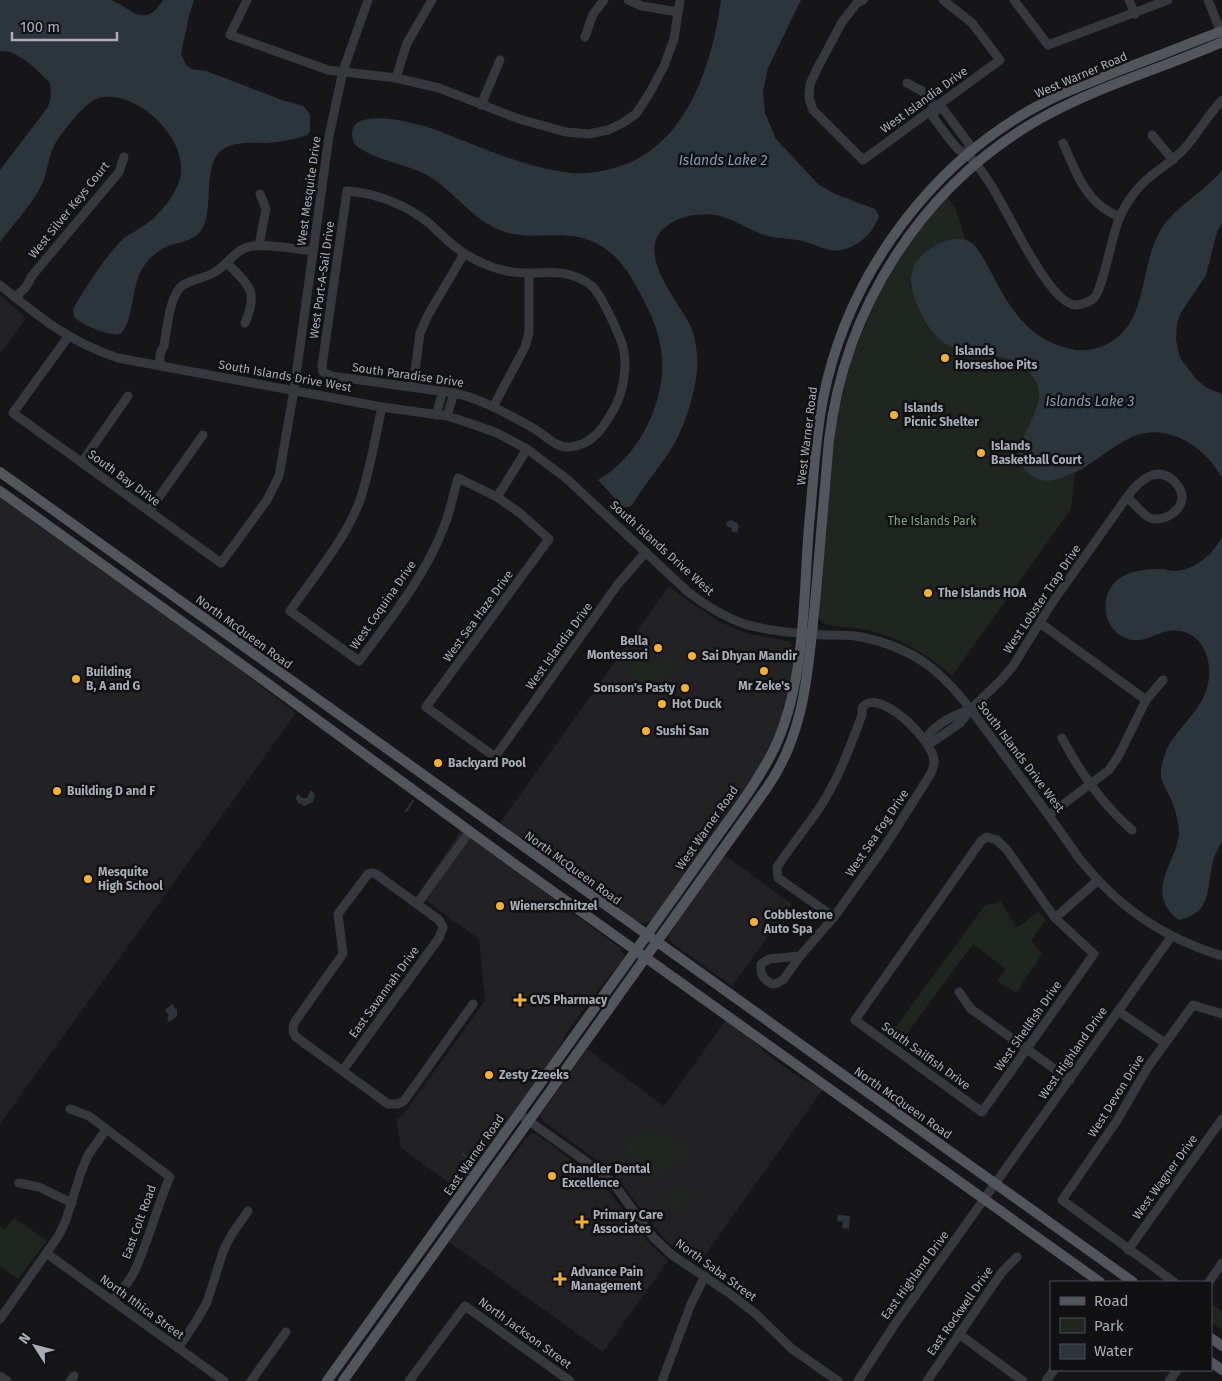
<svg xmlns="http://www.w3.org/2000/svg" width="1222" height="1381" viewBox="0 0 1222 1381" font-family="'Fira Sans',sans-serif">
<style>
.built{fill:#222225}
.green{fill:#1e261f}
.water{fill:#2c353c}
.lines{fill:none;stroke-linecap:round;stroke-linejoin:round}
.stream{stroke:#2c353c;stroke-width:2}
.minor{stroke:#37383d;stroke-width:9}
.major{stroke:#53555c;stroke-width:10}
.poi-dot{fill:#f2b134;stroke:#111113;stroke-width:2}
.labels{text-anchor:middle;stroke-width:5;stroke-linejoin:round;paint-order:stroke}
.street-label{font-size:12px;fill:#a8adb8;stroke:#111113}
.poi-label{font-size:12px;font-weight:bold;fill:#a8adb8;stroke:#111113;text-anchor:start}
.park-label{font-size:12px;fill:#7fa381;stroke:#111113}
.water-label{font-size:14px;font-style:italic;fill:#7f9bb3;stroke:#111113}
</style>
<rect width="100%" height="100%" fill="#161618"/>
<g class="built">
<polygon points="0,295 26,318 0,354"/>
<polygon points="0,485 296,713 0,1124"/>
<polygon points="669,586 684,598 720,622 749,634 789,641 794,649 794,662 781,720 760,766 652,920 643,924 633,919 601,891 573,871 552,861 500,823"/>
<polygon points="461,830 620,948 624,955 623,960 597,991 567,1032 556,1054 459,1190 401,1148 396,1118 402,1116 485,1001 479,939 433,906 433,905 418,894"/>
<polygon points="724,855 792,904 732,986 672,943 668,935"/>
<polygon points="726,1020 747,1035 772,1058 800,1078 823,1089 698,1265 665,1240 611,1170 544,1122 540,1115 587,1049 664,1106"/>
<polygon points="532,1133 535,1133 601,1182 651,1245 668,1261 603,1352 448,1241 495,1175 508,1163 525,1139"/>
</g>
<g class="green">
<path d="M947,198L955,207L966,241L961,239L910,284L921,316L929,329L964,352L1005,357L1022,366L1032,375L1039,390L1038,406L1034,417L1021,443L1031,476C1047,482 1059,479 1075,473L1071,509L952,676C924,651 894,635 857,628C845,626 824,629 818,617L836,421L851,360L877,297L905,249L920,229Z"/>
<polygon points="639,652 657,665 665,655 678,664 667,679 662,676 651,692 628,676 630,676 627,669"/>
<polygon points="1001,902 1017,928 1038,911 1046,919 1031,941 1042,954 1016,993 997,981 1006,969 973,944 900,1043 890,1035 985,905"/>
<path d="M647,1132C666,1133 680,1139 692,1153L651,1180L621,1143L637,1134Z"/>
<polygon points="679,1185 691,1194 677,1213 665,1204"/>
<polygon points="14,1218 47,1241 18,1279 0,1266 0,1227 5,1230"/>
<polygon points="1215,1306 1222,1312 1222,1330 1211,1322 1211,1309"/>
</g>
<g class="water">
<path d="M0,0H111C133,9 144,30 163,0H194L189,16L181,54L186,65L192,69L206,71L282,100L303,106L310,114V131L307,135C294,140 280,142 266,143C252,143 234,141 222,150C203,163 213,205 204,225C197,242 180,241 166,247C159,250 153,255 148,261C129,281 137,313 121,334C109,337 83,325 74,317L73,309C87,285 104,258 124,238C129,234 135,232 140,228C156,219 173,199 179,182C194,142 134,85 96,99C85,103 61,133 55,144C47,158 48,176 39,190C28,209 13,225 0,242V170L48,107L51,96L50,83C37,70 19,50 0,51Z"/>
<path d="M721,0H801L768,68L763,91L765,113L776,139L818,184L835,194L875,209L879,216C872,236 852,253 830,250C820,248 811,243 802,241C791,238 779,239 768,236C753,232 741,223 726,218C709,211 683,214 668,225C632,251 677,298 690,325C694,333 696,345 697,354C700,382 685,428 670,451C658,469 644,485 633,504C629,508 627,508 622,506L598,480C640,457 669,396 661,349C658,329 650,312 641,295C631,276 620,257 601,246C570,227 541,241 508,233C472,223 455,189 423,173C408,165 356,155 353,140C343,102 420,124 436,130C481,147 524,168 572,173C587,174 600,172 614,168C686,149 712,66 721,0Z"/>
<path d="M1222,170V223L1217,232L1206,275L1180,314L1177,324L1176,340L1180,358L1196,379L1207,388L1222,394V478C1213,461 1198,446 1180,438C1130,416 1107,462 1064,477C1058,479 1051,481 1045,481C1038,480 1032,477 1027,472C997,441 1067,404 1025,369C1007,353 986,356 964,352C940,346 925,326 917,305C912,292 908,280 914,266C922,249 956,229 973,244C982,253 988,267 994,278C1013,314 1033,343 1076,350C1086,351 1096,349 1105,345C1150,325 1138,265 1162,228C1177,205 1205,192 1222,170Z"/>
<polygon points="731,520 737,523 739,526 737,533 731,531 732,528 726,526 727,522"/>
<path d="M1222,537V842C1200,872 1222,911 1179,920C1143,893 1176,864 1179,834C1179,822 1175,808 1170,797C1167,789 1160,782 1161,773C1161,767 1163,760 1165,754C1173,730 1202,713 1208,684C1214,657 1199,626 1168,631C1157,633 1146,641 1135,640C1113,639 1101,616 1107,596C1114,573 1138,569 1160,569C1165,569 1170,571 1175,571C1195,570 1212,555 1222,537Z"/>
<polygon points="311,790 315,795 313,802 305,806 298,803 296,798 297,795 298,794 302,798 307,798"/>
<polygon points="173,1004 175,1009 177,1009 177,1016 169,1022 167,1019 169,1015 165,1010"/>
<polygon points="838,1215 850,1216 849,1229 842,1228 843,1222 837,1221"/>
</g>
<g class="lines">
<g class="stream">
<polyline points="406,811 413,801"/>
<polyline points="463,1154 474,1162"/>
</g>
<g class="minor">
<polyline points="247,0 230,35 328,70 396,78 439,88 519,119 566,132 589,134 608,130 623,123 636,114 649,94 664,66 674,39 680,0"/>
<polyline points="628,0 642,6 678,12"/>
<polyline points="863,0 857,3 842,22 818,67 810,84 809,98 813,110 863,160 1000,60 972,23 943,0"/>
<polyline points="1014,0 1048,45 1168,0"/>
<polyline points="1129,0 1135,14"/>
<polyline points="1208,0 1222,35"/>
<polyline points="585,37 593,14 604,0"/>
<polyline points="396,78 407,43 432,0"/>
<polyline points="907,83 922,91 936,108 944,110 969,144 968,155"/>
<polyline points="481,105 500,60"/>
<path d="M936,108L933,117C941,127 949,140 959,150C961,152 965,152 968,155C973,159 985,176 989,182C1005,204 1049,307 1077,305C1083,304 1090,302 1094,298C1103,289 1112,235 1119,219C1125,204 1137,187 1150,177C1162,167 1174,160 1185,148C1198,133 1208,115 1222,100"/>
<polyline points="1152,135 1173,160"/>
<path d="M1063,143C1073,165 1082,192 1102,207C1107,211 1114,214 1119,217"/>
<path d="M347,191C376,193 407,205 430,224C444,237 456,250 474,259C493,269 511,274 532,273C544,273 558,271 570,275C578,277 586,281 593,287C602,297 622,338 624,352C627,368 623,392 615,407C605,425 593,446 569,447C556,448 544,434 533,428C508,414 482,399 454,393L331,376L323,372L322,366Z"/>
<polyline points="259,245 266,209 260,194"/>
<path d="M227,263C249,286 259,290 245,323"/>
<path d="M0,285C39,317 69,342 118,358L382,407L447,416L472,424L497,433L527,449L567,479L687,591C731,625 755,630 809,634C827,636 844,634 862,637C885,642 910,652 928,665C958,688 978,720 1000,749C1026,785 1053,820 1078,857C1118,907 1161,937 1222,956"/>
<path d="M14,297C23,292 28,286 31,277L119,172L124,157"/>
<polyline points="68,337 13,413 221,563 267,500 279,476 294,390 329,136 343,71 368,0"/>
<path d="M161,366C159,358 159,354 164,346C167,330 169,295 183,285C193,279 205,278 215,272C226,266 233,253 245,248C259,242 297,249 313,251"/>
<polyline points="413,387 420,333 428,315 464,254"/>
<path d="M382,407C375,438 370,471 360,500C346,539 313,577 290,611L359,661C390,619 424,578 443,529C450,513 453,495 458,478L497,497L520,513L549,539L426,707L495,757L618,584L646,552"/>
<polyline points="493,407 525,347 529,333 529,274"/>
<polyline points="436,415 443,391"/>
<polyline points="447,416 454,393"/>
<polyline points="82,462 128,396"/>
<polyline points="497,497 527,449"/>
<polyline points="149,511 203,435"/>
<polyline points="1040,623 1146,700"/>
<path d="M971,709C954,715 934,724 925,740L934,741L960,723L971,709L1001,680L1013,666L1052,603L1127,497C1138,482 1156,464 1174,481C1178,486 1183,491 1182,498C1181,512 1163,522 1150,518C1144,516 1133,502 1127,497"/>
<path d="M1062,738C1080,772 1103,805 1132,830"/>
<polyline points="1049,815 1109,770 1119,755 1146,700 1163,680"/>
<polygon points="987,837 997,840 1007,850 1055,918 1094,954 982,1112 855,1020 981,841"/>
<polyline points="417,904 470,831"/>
<polyline points="1055,918 1097,881"/>
<path d="M800,956L769,959L761,964C760,975 763,979 772,984L778,983L784,979L800,956L834,917L885,846L930,775C932,770 935,765 934,760C932,741 889,697 868,703C867,703 863,707 862,708V715C850,747 839,778 820,807C806,828 790,847 777,867L778,878L834,917"/>
<polyline points="959,992 971,1009 1070,1080"/>
<polyline points="1118,1011 1165,1043"/>
<path d="M343,1070L439,938L443,927L439,920L376,874L373,873L368,874L338,914L343,954L296,1020C292,1027 292,1031 296,1037L388,1104H398L404,1101L473,1004"/>
<path d="M70,1109L89,1116L170,1177C156,1208 149,1241 134,1272C129,1282 120,1292 113,1301"/>
<polyline points="519,1114 595,1168 613,1183 653,1237 672,1255 729,1293 756,1314 792,1349 838,1381"/>
<polyline points="19,1183 39,1187 72,1203"/>
<polyline points="1128,1250 1222,1119"/>
<polyline points="46,1253 224,1381"/>
<polyline points="1174,1282 1062,1200 1116,1122 1148,1067 1193,1005 1222,1014"/>
<polyline points="1209,1282 1222,1263"/>
<polyline points="0,1319 59,1235 66,1220 81,1172 88,1155 106,1130"/>
<polyline points="959,1334 1023,1381"/>
<polyline points="178,1348 197,1320 207,1302 224,1249 232,1234 248,1211"/>
<polyline points="0,1376 7,1381"/>
<polyline points="70,1381 74,1376"/>
<polyline points="251,1381 286,1332"/>
<polyline points="409,1381 465,1306 570,1381"/>
<polyline points="662,1381 691,1304 705,1276"/>
<polyline points="858,1381 895,1324 1171,937"/>
<polyline points="927,1381 1002,1272 1017,1257"/>
<polyline points="1046,1381 1054,1370"/>
<polyline points="1169,1381 1177,1370"/>
</g>
<g class="major">
<polyline points="0,472 1133,1282"/>
<polyline points="0,491 248,669 516,865 1100,1282"/>
<polyline points="1211,1338 1222,1346"/>
<polyline points="1211,1362 1222,1370"/>
<path d="M327,1381C423,1247 520,1112 616,978C648,934 679,890 711,845C732,815 755,786 772,753C806,686 803,600 809,526C813,486 815,438 823,399C848,273 933,159 1047,101C1070,89 1095,81 1118,71C1153,58 1188,44 1222,31"/>
<path d="M343,1381L766,789C806,733 808,668 815,603C820,549 824,495 829,440C845,308 921,187 1038,120C1095,87 1161,69 1222,42"/>
</g>
</g>
<g class="poi-dot">
<circle cx="945" cy="358" r="5"/>
<circle cx="894" cy="415" r="5"/>
<circle cx="981" cy="453" r="5"/>
<circle cx="928" cy="593" r="5"/>
<circle cx="658" cy="648" r="5"/>
<circle cx="692" cy="656" r="5"/>
<circle cx="764" cy="671" r="5"/>
<circle cx="76" cy="679" r="5"/>
<circle cx="685" cy="688" r="5"/>
<circle cx="662" cy="704" r="5"/>
<circle cx="646" cy="731" r="5"/>
<circle cx="438" cy="763" r="5"/>
<circle cx="57" cy="791" r="5"/>
<circle cx="88" cy="879" r="5"/>
<circle cx="500" cy="906" r="5"/>
<circle cx="754" cy="922" r="5"/>
<path d="M517.5 992.5h5v5h5v5h-5v5h-5v-5h-5v-5h5z"/>
<circle cx="489" cy="1075" r="5"/>
<circle cx="552" cy="1176" r="5"/>
<path d="M579.5 1214.5h5v5h5v5h-5v5h-5v-5h-5v-5h5z"/>
<path d="M557.5 1271.5h5v5h5v5h-5v5h-5v-5h-5v-5h5z"/>
</g>
<g class="labels">
<g class="street-label">
<text transform="translate(1081 75) rotate(-23)" y="4">West Warner Road</text>
<text transform="translate(924 100) rotate(-36)" y="4">West Islandia Drive</text>
<text transform="translate(309 191) rotate(-82)" y="4">West Mesquite Drive</text>
<text transform="translate(69 210) rotate(-51)" y="4">West Silver Keys Court</text>
<text transform="translate(322 280) rotate(-82)" y="4">West Port-A-Sail Drive</text>
<text transform="translate(408 375) rotate(8)" y="4">South Paradise Drive</text>
<text transform="translate(285 376) rotate(10)" y="4">South Islands Drive West</text>
<text transform="translate(807 436) rotate(-83)" y="4">West Warner Road</text>
<text transform="translate(124 478) rotate(36)" y="4">South Bay Drive</text>
<text transform="translate(662 548) rotate(42)" y="4">South Islands Drive West</text>
<text transform="translate(1042 599) rotate(-56)" y="4">West Lobster Trap Drive</text>
<text transform="translate(383 605) rotate(-55)" y="4">West Coquina Drive</text>
<text transform="translate(478 616) rotate(-54)" y="4">West Sea Haze Drive</text>
<text transform="translate(244 632) rotate(36)" y="4">North McQueen Road</text>
<text transform="translate(559 646) rotate(-54)" y="4">West Islandia Drive</text>
<text transform="translate(1021 757) rotate(53)" y="4">South Islands Drive West</text>
<text transform="translate(707 828) rotate(-55)" y="4">West Warner Road</text>
<text transform="translate(877 833) rotate(-56)" y="4">West Sea Fog Drive</text>
<text transform="translate(573 868) rotate(36)" y="4">North McQueen Road</text>
<text transform="translate(384 992) rotate(-54)" y="4">East Savannah Drive</text>
<text transform="translate(1028 1026) rotate(-55)" y="4">West Shellfish Drive</text>
<text transform="translate(1073 1053) rotate(-55)" y="4">West Highland Drive</text>
<text transform="translate(926 1056) rotate(36)" y="4">South Sailfish Drive</text>
<text transform="translate(1116 1096) rotate(-58)" y="4">West Devon Drive</text>
<text transform="translate(903 1103) rotate(35)" y="4">North McQueen Road</text>
<text transform="translate(474 1155) rotate(-55)" y="4">East Warner Road</text>
<text transform="translate(1165 1177) rotate(-54)" y="4">West Wagner Drive</text>
<text transform="translate(139 1222) rotate(-70)" y="4">East Colt Road</text>
<text transform="translate(716 1270) rotate(36)" y="4">North Saba Street</text>
<text transform="translate(915 1275) rotate(-54)" y="4">East Highland Drive</text>
<text transform="translate(142 1307) rotate(36)" y="4">North Ithica Street</text>
<text transform="translate(960 1311) rotate(-55)" y="4">East Rockwell Drive</text>
<text transform="translate(525 1333) rotate(36)" y="4">North Jackson Street</text>
</g>
<g class="poi-label">
<text x="955" y="355">Islands<tspan x="955" dy="14">Horseshoe Pits</tspan></text>
<text x="904" y="412">Islands<tspan x="904" dy="14">Picnic Shelter</tspan></text>
<text x="991" y="450">Islands<tspan x="991" dy="14">Basketball Court</tspan></text>
<text x="938" y="597">The Islands HOA</text>
<text x="648" y="645" text-anchor="end">Bella<tspan x="648" dy="14">Montessori</tspan></text>
<text x="702" y="660">Sai Dhyan Mandir</text>
<text x="86" y="676">Building<tspan x="86" dy="14">B, A and G</tspan></text>
<text x="764" y="690" text-anchor="middle">Mr Zeke's</text>
<text x="675" y="692" text-anchor="end">Sonson's Pasty</text>
<text x="672" y="708">Hot Duck</text>
<text x="656" y="735">Sushi San</text>
<text x="448" y="767">Backyard Pool</text>
<text x="67" y="795">Building D and F</text>
<text x="98" y="876">Mesquite<tspan x="98" dy="14">High School</tspan></text>
<text x="510" y="910">Wienerschnitzel</text>
<text x="764" y="919">Cobblestone<tspan x="764" dy="14">Auto Spa</tspan></text>
<text x="530" y="1004">CVS Pharmacy</text>
<text x="499" y="1079">Zesty Zzeeks</text>
<text x="562" y="1173">Chandler Dental<tspan x="562" dy="14">Excellence</tspan></text>
<text x="593" y="1219">Primary Care<tspan x="593" dy="14">Associates</tspan></text>
<text x="571" y="1276">Advance Pain<tspan x="571" dy="14">Management</tspan></text>
</g>
<g class="park-label">
<text x="932" y="525">The Islands Park</text>
</g>
<g class="water-label">
<text x="723" y="165">Islands Lake 2</text>
<text x="1090" y="406">Islands Lake 3</text>
</g>
</g>
<rect x="1050" y="1281" width="162" height="90" fill="#111113" stroke="#4d4f55"/>
<rect x="1060" y="1297" width="25" height="8" fill="#53555c" stroke="#4d4f55"/>
<text x="1094" y="1306" font-size="15" fill="#a8adb8">Road</text>
<rect x="1060" y="1318" width="25" height="15" fill="#1e261f" stroke="#4d4f55"/>
<text x="1094" y="1331" font-size="15" fill="#a8adb8">Park</text>
<rect x="1060" y="1344" width="25" height="15" fill="#2c353c" stroke="#4d4f55"/>
<text x="1094" y="1356" font-size="15" fill="#a8adb8">Water</text>
<g transform="translate(35 1346) rotate(306)" stroke="#111113" stroke-width="4" paint-order="stroke">
<path d="M0-4L9 19L0 12L-9 19Z" fill="#a8adb8"/>
<text y="-8" font-size="14" font-weight="bold" text-anchor="middle" fill="#a8adb8">N</text>
</g>
<path d="M12 32v8h105v-8" fill="none" stroke="#a8adb8" stroke-width="2.5"/>
<text x="20" y="32" font-size="15" fill="#a8adb8" stroke="#111113" stroke-width="4" paint-order="stroke">100 m</text>
</svg>
